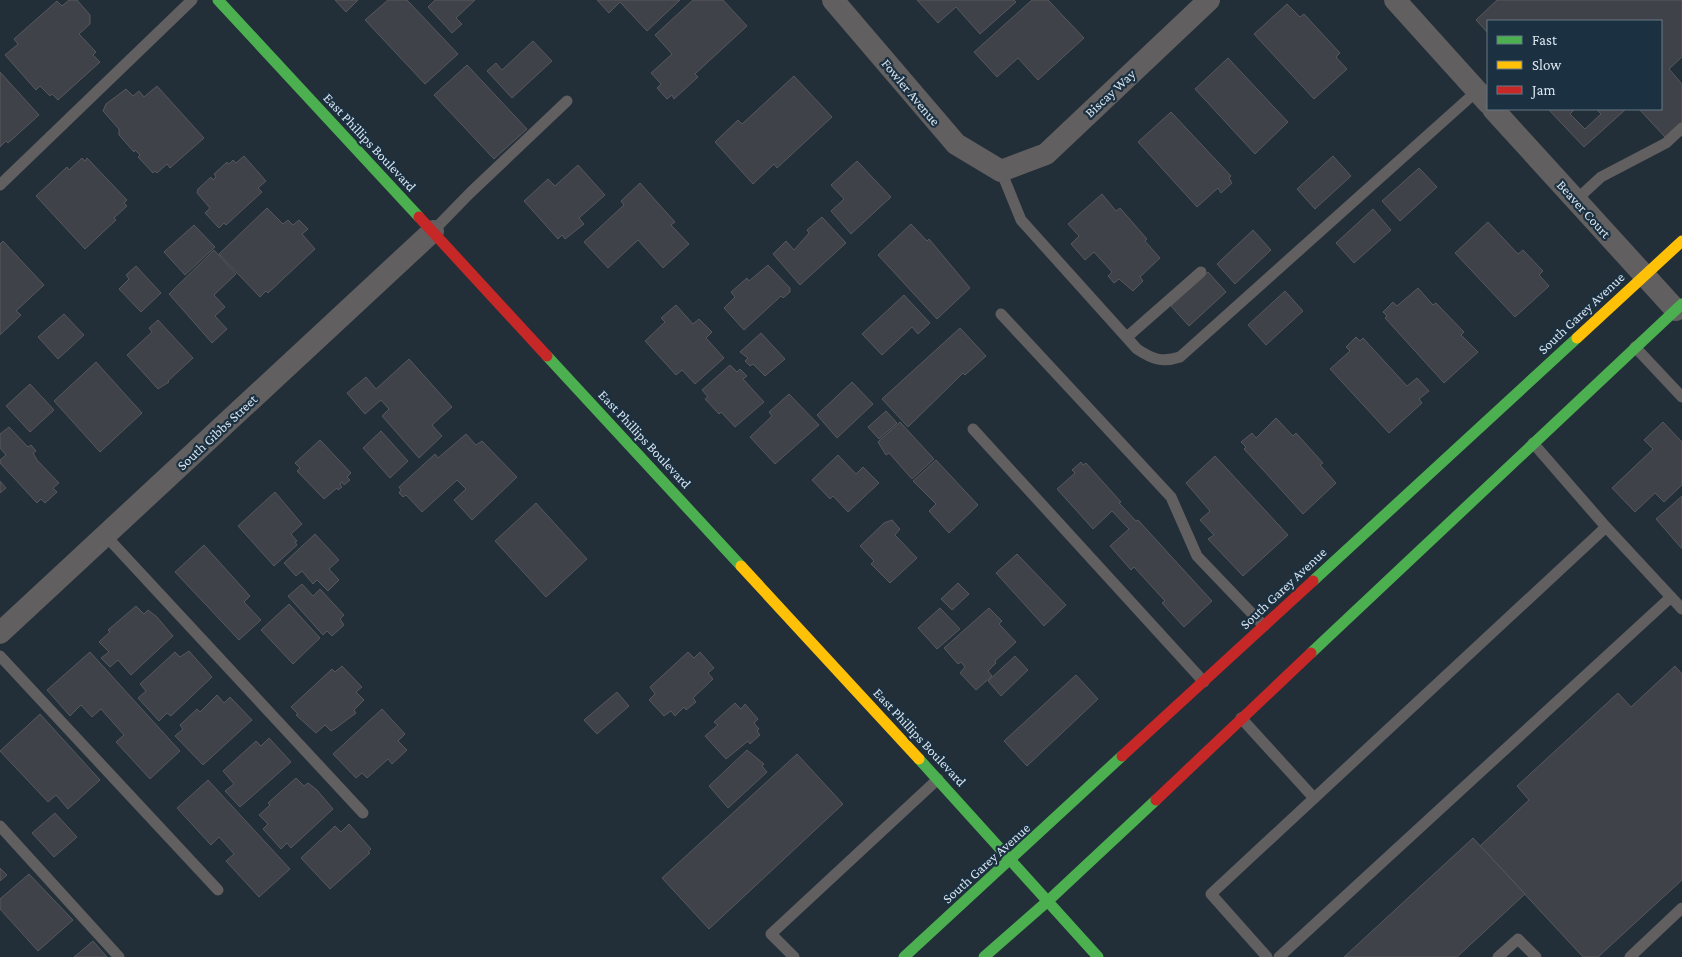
<svg xmlns="http://www.w3.org/2000/svg" width="1682" height="957" viewBox="0 0 1682 957" font-family="'Crimson Pro',serif">
<style>
.building{fill:#404249;stroke:#57585e}
.lines{fill:none;stroke-linecap:round;stroke-linejoin:round}
.lane{stroke:#615f60;stroke-width:11}
.street{stroke:#615f60;stroke-width:22}
.fast{stroke:#4caf50;stroke-width:11}
.slow{stroke:#ffc107;stroke-width:11}
.jam{stroke:#c62828;stroke-width:11}
.labels{text-anchor:middle;stroke-width:4.5;stroke-linejoin:round;paint-order:stroke}
.street-label{font-size:14px;fill:#d8e5f0;stroke:#1b3040}
</style>
<rect width="100%" height="100%" fill="#232f38"/>
<g class="building">
<polygon points="69,0 77,0 90,15 90,24 79,34 96,52 93,55 100,62 58,100 52,94 50,96 40,86 36,90 5,55 18,44 14,39 57,1 62,6"/>
<polygon points="335,0 358,0 346,12"/>
<polygon points="388,0 407,0 458,54 425,84 365,20"/>
<polygon points="435,0 475,0 456,18 462,24 452,33 428,7"/>
<polygon points="597,0 680,0 647,31 620,2 609,13"/>
<polygon points="693,0 723,0 747,26 695,74 698,77 674,99 672,95 667,99 657,88 661,84 651,73 672,54 655,35"/>
<polygon points="917,0 1014,0 1016,2 980,34 956,7 938,23"/>
<polygon points="1032,0 1048,0 1084,38 1038,80 1018,58 997,77 974,52"/>
<polygon points="1497,0 1682,0 1682,57 1669,69 1682,84 1682,122 1665,137 1639,109 1661,109 1661,21 1488,21 1488,33 1476,20"/>
<polygon points="1287,4 1300,17 1304,14 1340,53 1336,57 1347,69 1314,99 1254,34"/>
<polygon points="533,41 552,61 512,98 487,71 496,63 502,70"/>
<polygon points="1228,58 1288,122 1255,154 1195,89"/>
<polygon points="467,65 527,129 494,159 434,95"/>
<polygon points="0,72 39,115 8,143 6,141 0,147"/>
<polygon points="794,76 832,117 777,168 774,164 753,184 715,142 738,120 742,124"/>
<polygon points="157,86 204,138 170,168 167,164 157,173 155,171 153,173 138,157 140,155 135,150 134,152 119,135 119,129 103,111 106,104 126,89 133,96 139,91 144,97"/>
<polygon points="1548,109 1575,109 1570,114 1585,129 1601,114 1596,109 1626,109 1584,147"/>
<polygon points="1171,112 1231,176 1229,178 1232,183 1221,193 1218,188 1197,207 1138,142"/>
<polygon points="244,156 266,181 258,188 262,192 226,225 224,223 219,228 205,213 210,208 197,193 198,189 211,177 213,180 216,177 214,174 227,162 229,164 233,160 236,163"/>
<polygon points="1333,156 1351,176 1315,209 1297,189"/>
<polygon points="82,158 85,161 87,158 127,200 124,203 127,206 114,218 116,220 85,249 36,196 67,167 69,170"/>
<polygon points="857,161 891,197 851,234 831,211 844,199 831,185"/>
<polygon points="578,165 605,195 579,218 584,224 565,239 562,235 558,239 524,201 548,179 555,186"/>
<polygon points="1419,168 1437,187 1400,221 1382,201"/>
<polygon points="640,183 675,222 671,225 689,244 663,268 638,240 608,268 584,242 624,205 621,201"/>
<polygon points="1102,194 1116,211 1120,208 1147,239 1145,241 1160,258 1140,277 1143,281 1133,291 1119,279 1114,283 1108,276 1112,272 1094,252 1085,260 1071,244 1079,236 1068,224"/>
<polygon points="267,208 283,224 288,220 293,225 299,220 308,229 302,234 315,249 268,293 266,291 260,297 219,254"/>
<polygon points="1373,209 1391,230 1354,263 1336,243"/>
<polygon points="822,217 846,243 800,285 773,254 786,241 794,250 809,233 807,230"/>
<polygon points="1488,222 1518,254 1523,250 1543,271 1539,275 1549,286 1515,317 1455,253"/>
<polygon points="911,224 927,241 929,239 970,288 937,319 878,255"/>
<polygon points="194,225 215,247 185,275 164,252"/>
<polygon points="1253,230 1271,250 1235,284 1217,264"/>
<polygon points="3,241 44,285 16,311 21,315 0,335 0,244"/>
<polygon points="214,250 236,274 214,295 225,307 215,316 227,329 212,343 169,294"/>
<polygon points="768,265 790,288 790,292 783,298 781,296 744,330 724,308 735,297 731,292 747,278 749,281"/>
<polygon points="136,266 161,293 141,312 119,289 129,279 126,275"/>
<polygon points="1208,272 1226,292 1189,326 1171,306"/>
<polygon points="1418,288 1433,305 1436,303 1464,332 1461,335 1478,352 1444,383 1385,318 1387,316 1383,312 1393,302 1397,306"/>
<polygon points="1285,291 1303,311 1266,345 1248,325"/>
<polygon points="904,295 930,323 918,334 912,327 882,355 862,334"/>
<polygon points="676,305 693,324 699,319 712,332 706,338 724,358 695,384 682,370 676,375 645,341 665,322 661,318"/>
<polygon points="64,314 84,335 58,359 38,337"/>
<polygon points="158,320 193,358 168,381 169,382 158,389 127,355 152,332 149,328"/>
<polygon points="960,328 986,356 965,375 963,373 908,427 882,399"/>
<polygon points="761,333 785,359 765,376 753,364 750,366 745,361 748,358 740,352"/>
<polygon points="1356,337 1360,341 1363,338 1407,386 1417,378 1429,391 1419,399 1422,403 1389,433 1330,369 1350,351 1346,347"/>
<polygon points="409,359 452,407 432,425 442,436 419,458 382,416 389,409 381,400 365,414 347,393 366,377 376,389"/>
<polygon points="96,362 142,413 100,452 54,401"/>
<polygon points="730,365 737,372 740,369 747,376 743,379 764,402 735,427 721,412 719,414 705,399 708,397 702,390"/>
<polygon points="852,382 873,404 837,438 817,415"/>
<polygon points="30,384 54,410 30,432 6,406"/>
<polygon points="789,394 819,425 775,464 750,437 772,416 769,412"/>
<polygon points="886,411 897,423 879,439 868,427"/>
<polygon points="1276,418 1293,436 1296,433 1323,463 1320,465 1336,483 1303,514 1244,449 1246,447 1241,442 1252,433 1256,438"/>
<polygon points="900,422 934,459 912,479 889,453 886,455 878,442"/>
<polygon points="1663,422 1682,442 1682,485 1664,502 1655,493 1635,512 1612,488 1653,449 1644,440"/>
<polygon points="9,427 28,447 31,445 36,451 33,453 37,460 59,483 53,488 57,492 45,503 41,499 37,503 0,463 0,460 6,455 0,448 0,434"/>
<polygon points="381,431 408,461 390,478 363,448"/>
<polygon points="466,434 476,445 482,441 517,477 472,520 454,500 466,489 457,480 422,512 406,495 403,497 399,493 401,490 399,487 435,454 438,458"/>
<polygon points="320,440 351,473 347,477 350,480 344,485 342,482 340,484 342,487 338,490 337,488 324,499 297,471 300,468 295,463"/>
<polygon points="838,455 856,474 863,467 879,483 848,512 833,496 830,499 812,480"/>
<polygon points="1215,456 1288,535 1243,576 1208,539 1214,535 1200,520 1210,511 1186,483"/>
<polygon points="936,460 978,505 949,533 929,511 936,504 913,481"/>
<polygon points="1081,462 1083,465 1086,463 1121,502 1119,503 1136,521 1138,520 1212,601 1184,627 1162,603 1165,601 1134,567 1131,570 1110,546 1129,529 1112,511 1093,529 1057,489 1075,473 1072,470"/>
<polygon points="0,481 6,488 0,493"/>
<polygon points="275,492 302,524 291,534 297,541 295,542 297,545 274,566 238,526"/>
<polygon points="1682,496 1682,549 1656,519"/>
<polygon points="536,503 587,559 546,597 495,541"/>
<polygon points="892,520 900,529 895,535 917,558 890,583 871,564 874,561 860,546 884,523"/>
<polygon points="315,534 339,560 329,569 339,580 328,591 317,580 313,584 302,571 296,576 284,563"/>
<polygon points="204,545 250,596 244,602 261,620 239,640 175,572"/>
<polygon points="1017,554 1066,605 1044,626 996,573"/>
<polygon points="958,583 969,594 952,610 941,599"/>
<polygon points="302,584 313,596 320,589 344,615 340,619 344,625 332,636 327,631 323,635 288,596"/>
<polygon points="289,604 320,638 293,664 261,630"/>
<polygon points="136,606 144,614 148,610 157,617 173,636 131,675 118,660 110,667 101,658 109,652 99,642 110,632 108,630"/>
<polygon points="940,608 960,629 937,649 918,628"/>
<polygon points="989,608 1002,621 999,624 1016,642 995,661 996,663 988,671 992,676 976,690 960,673 965,667 961,662 958,664 944,648"/>
<polygon points="189,651 212,677 171,716 167,713 159,721 138,698 146,691 140,684 175,652 180,657"/>
<polygon points="90,652 180,751 150,779 116,742 124,735 101,709 92,717 81,705 70,716 47,690"/>
<polygon points="688,652 694,658 700,652 714,668 708,673 713,679 693,698 696,702 686,710 684,707 675,716 671,711 664,716 649,700 655,694 650,687"/>
<polygon points="1015,656 1028,670 1001,696 988,681"/>
<polygon points="342,666 362,687 356,692 364,700 354,710 356,713 336,728 331,731 325,725 316,733 296,715 298,714 291,707 332,669 335,672"/>
<polygon points="1675,666 1682,674 1682,880 1598,957 1583,957 1480,846 1529,800 1517,786 1618,693 1631,707"/>
<polygon points="1076,675 1098,699 1027,766 1004,741"/>
<polygon points="617,692 629,706 597,734 584,720"/>
<polygon points="217,695 224,703 230,697 252,720 203,765 175,736 183,729 180,725 197,709 200,712"/>
<polygon points="735,703 741,709 745,704 758,719 754,723 759,729 757,731 760,735 750,744 748,741 726,759 705,736 718,725 714,722"/>
<polygon points="382,709 405,734 398,741 407,750 392,764 388,759 367,778 362,773 356,778 333,754"/>
<polygon points="40,714 100,780 68,809 56,795 48,802 0,751"/>
<polygon points="269,738 291,762 240,807 225,791 234,784 223,771 256,741 261,746"/>
<polygon points="747,750 764,764 762,766 767,772 728,808 709,786"/>
<polygon points="797,754 843,804 709,929 662,878"/>
<polygon points="296,778 304,786 308,783 317,790 333,809 291,848 287,843 281,849 263,829 268,824 259,815 270,805 268,803"/>
<polygon points="208,780 290,869 259,897 226,861 234,854 219,837 211,845 177,808"/>
<polygon points="55,813 77,837 54,857 32,833"/>
<polygon points="349,824 371,849 368,852 370,853 330,889 301,858 335,826 341,832"/>
<polygon points="1473,838 1525,894 1457,957 1344,957"/>
<polygon points="0,868 7,875 0,881"/>
<polygon points="29,874 73,920 38,951 0,909 0,899"/>
<polygon points="93,941 107,957 74,957"/>
</g>
<g class="lines">
<g class="lane">
<path d="M1001,171L1021,220L1137,349C1152,359 1162,363 1180,357L1477,91"/>
<polyline points="0,185 192,0"/>
<polyline points="1576,200 1601,177 1666,143 1682,128"/>
<polyline points="433,231 470,193 567,101"/>
<polyline points="1001,314 1171,497 1197,556 1264,626"/>
<polyline points="1127,337 1201,272"/>
<polyline points="1635,347 1682,397"/>
<polyline points="973,429 1204,682"/>
<polyline points="1533,443 1606,527"/>
<polyline points="105,535 363,813"/>
<polyline points="0,656 218,890"/>
<polyline points="1241,718 1314,798"/>
<polyline points="0,826 119,957"/>
<polyline points="794,957 771,934 938,779"/>
<polyline points="1267,957 1211,894 1606,527 1671,597"/>
<polyline points="1279,957 1671,597 1682,609"/>
<polyline points="1498,957 1518,939 1536,957"/>
<polyline points="1630,957 1682,908"/>
</g>
<g class="street">
<polyline points="833,0 956,144 1001,171 1046,154 1209,0"/>
<polyline points="1395,0 1488,103"/>
<polyline points="1493,109 1676,310"/>
<polyline points="0,633 433,231"/>
</g>
<g class="fast">
<polyline points="218,0 419,217"/>
<polyline points="547,356 741,566"/>
<polyline points="1313,581 1577,338"/>
<polyline points="1311,653 1682,304"/>
<polyline points="919,759 1098,957"/>
<polyline points="904,957 1122,756"/>
<polyline points="984,957 1049,900 1156,800"/>
</g>
<g class="slow">
<polyline points="1577,338 1682,241"/>
<polyline points="741,566 919,759"/>
</g>
<g class="jam">
<polyline points="419,217 547,356"/>
<polyline points="1122,756 1313,581"/>
<polyline points="1156,800 1311,653"/>
</g>
</g>
<g class="labels">
<g class="street-label">
<text transform="translate(911 92) rotate(50)" y="5">Fowler Avenue</text>
<text transform="translate(1110 93) rotate(-43)" y="5">Biscay Way</text>
<text transform="translate(370 142) rotate(47)" y="5">East Phillips Boulevard</text>
<text transform="translate(1584 209) rotate(48)" y="5">Beaver Court</text>
<text transform="translate(1581 313) rotate(-43)" y="5">South Garey Avenue</text>
<text transform="translate(217 432) rotate(-43)" y="5">South Gibbs Street</text>
<text transform="translate(645 439) rotate(47)" y="5">East Phillips Boulevard</text>
<text transform="translate(1283 588) rotate(-43)" y="5">South Garey Avenue</text>
<text transform="translate(920 737) rotate(47)" y="5">East Phillips Boulevard</text>
<text transform="translate(986 863) rotate(-42)" y="5">South Garey Avenue</text>
</g>
</g>
<rect x="1487" y="20" width="175" height="90" fill="#1b3040" stroke="#677886"/>
<rect x="1497" y="36" width="25" height="8" fill="#4caf50" stroke="#677886"/>
<text x="1532" y="45" font-size="15" fill="#d8e5f0">Fast</text>
<rect x="1497" y="61" width="25" height="8" fill="#ffc107" stroke="#677886"/>
<text x="1532" y="70" font-size="15" fill="#d8e5f0">Slow</text>
<rect x="1497" y="86" width="25" height="8" fill="#c62828" stroke="#677886"/>
<text x="1532" y="95" font-size="15" fill="#d8e5f0">Jam</text>
</svg>
